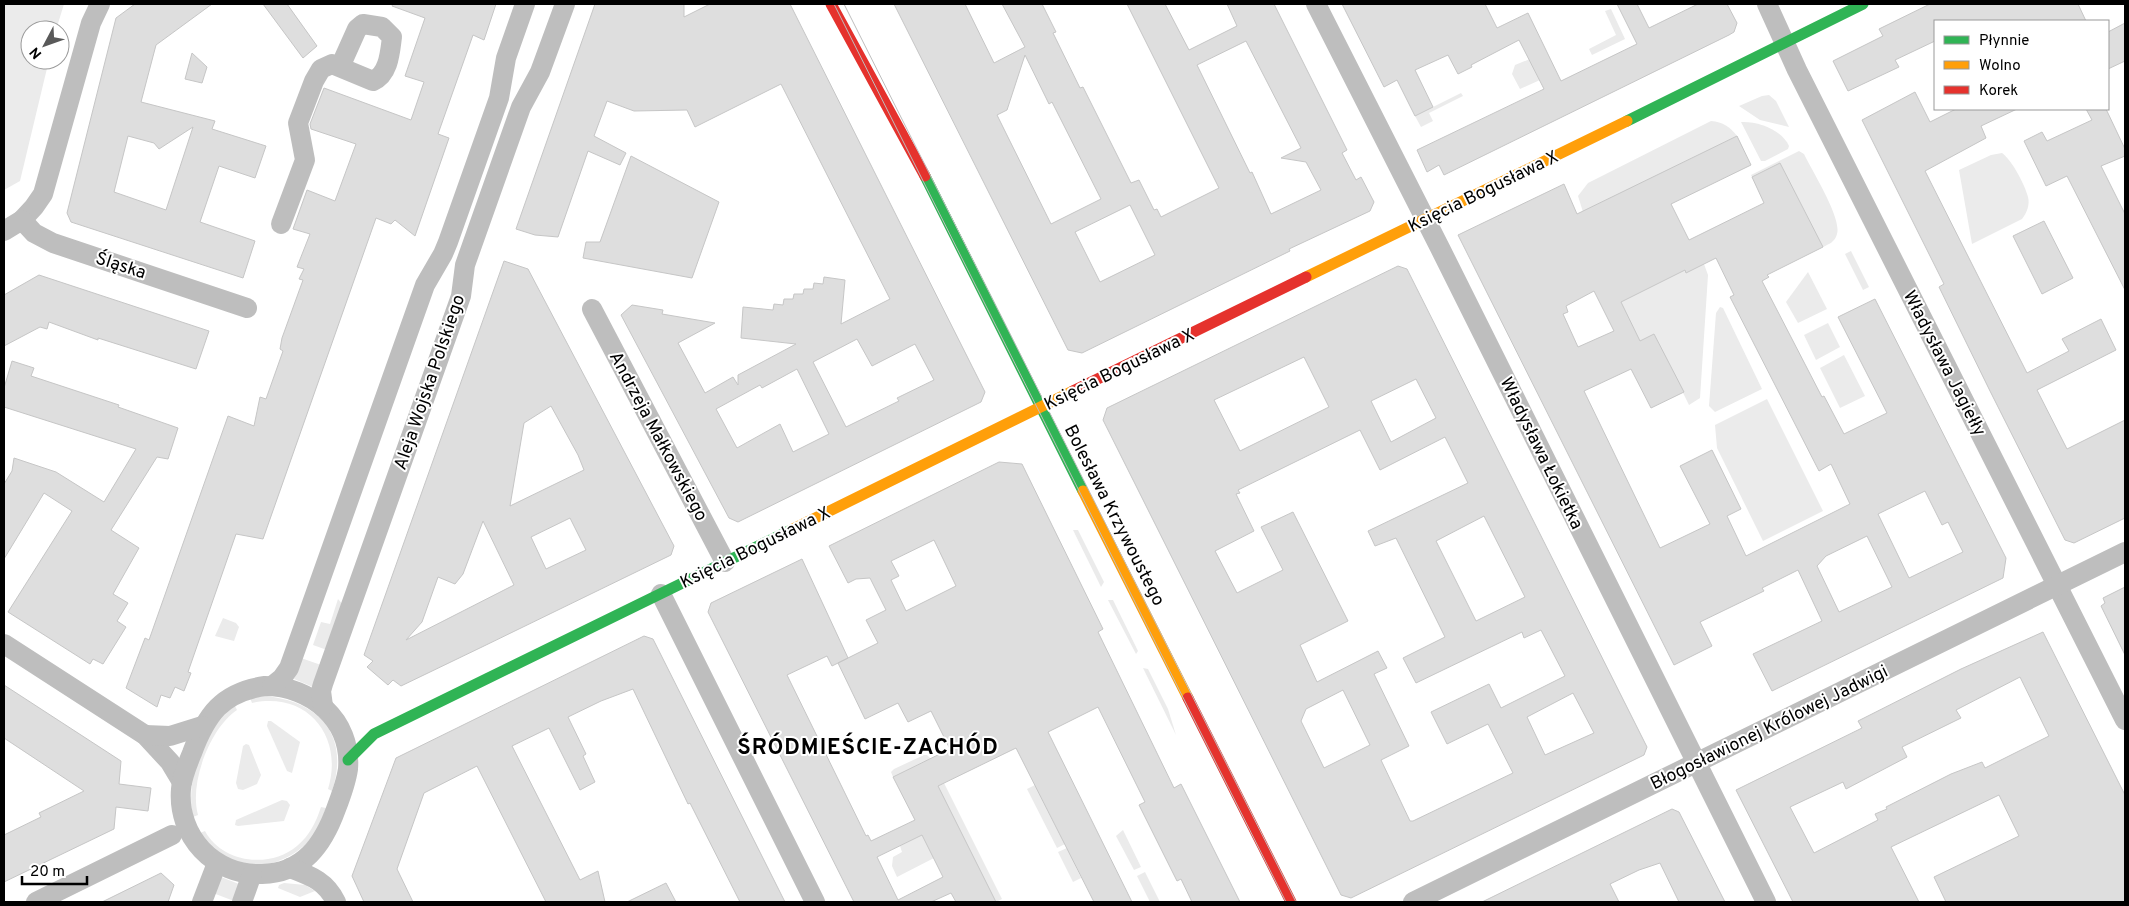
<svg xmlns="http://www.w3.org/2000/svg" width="2129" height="906" viewBox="0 0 2129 906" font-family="Overpass,sans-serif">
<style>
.green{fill:#ebebeb}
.building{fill:#dedede;stroke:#c6c6c6;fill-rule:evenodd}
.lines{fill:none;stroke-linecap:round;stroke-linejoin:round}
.street{stroke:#bebebe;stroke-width:20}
.fast{stroke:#30b455;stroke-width:11}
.slow{stroke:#ff9f0a;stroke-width:11}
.jam{stroke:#e5322d;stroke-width:11}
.tram{stroke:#bebebe;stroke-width:1}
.labels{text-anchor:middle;stroke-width:4;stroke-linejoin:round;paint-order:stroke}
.street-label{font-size:18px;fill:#000;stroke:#fff}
.district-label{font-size:22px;font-weight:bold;letter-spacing:1px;fill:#000;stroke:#fff}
</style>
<rect width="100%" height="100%" fill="#fff"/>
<g class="green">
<polygon points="4,4 64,4 56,30 30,30 30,60 49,60 20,181 4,190"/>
<polygon points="1611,9 1625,39 1592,55 1589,49 1616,35 1605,11"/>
<polygon points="1530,59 1540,80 1520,89 1512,74 1515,65"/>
<polygon points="1461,93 1463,96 1429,113 1433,121 1421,127 1415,116"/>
<polygon points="1769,95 1776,101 1789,127 1760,120 1739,106 1762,96"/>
<path d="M1711,121C1723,122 1730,127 1737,136L1583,212L1578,196L1588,183Z"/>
<path d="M1741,122C1758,121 1782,130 1789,146L1788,149L1765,161H1761Z"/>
<path d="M1799,151L1804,154C1812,171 1842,218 1837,234C1835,242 1829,244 1823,247L1780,163L1752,177L1751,175Z"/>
<path d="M2002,153C2012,160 2025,185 2028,197C2030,204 2027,213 2022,219L1972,244L1959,170L1991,155Z"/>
<polygon points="1851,251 1869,287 1863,290 1845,254"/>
<polygon points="1704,264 1708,275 1700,398 1689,405 1654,334 1640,341 1621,302 1685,270 1686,273"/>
<polygon points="1808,272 1827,309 1798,323 1786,302"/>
<polygon points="1720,307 1723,308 1762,389 1715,412 1709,406 1716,313"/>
<polygon points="1828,323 1840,347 1816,360 1804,335"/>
<polygon points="1844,355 1865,396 1840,408 1820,368"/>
<polygon points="1767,399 1823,511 1763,541 1717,448 1715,425"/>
<polygon points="1073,530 1078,530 1104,582 1101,587"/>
<polygon points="338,599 343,605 327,650 313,645 321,622 330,624"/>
<polygon points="1108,600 1113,600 1138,651 1136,654"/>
<polygon points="223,618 236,623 239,627 234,641 215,636"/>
<polygon points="301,658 321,665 313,687 294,679"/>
<polygon points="1143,668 1148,669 1168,709 1176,735"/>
<path d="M265,696C320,701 350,736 332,791L328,789C344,737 308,691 252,703L250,698Z"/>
<path d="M235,706L237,710C210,728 189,783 198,815L193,817C185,779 203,729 235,706Z"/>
<polygon points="268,721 271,721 300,742 292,773 287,771 267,726"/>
<polygon points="246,744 249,745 261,775 257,784 243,790 238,789 236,783 243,746"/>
<polygon points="924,755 927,755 933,761 1002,899 996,902 925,761 893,777 891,772 894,769"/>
<polygon points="1035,785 1065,844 1057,848 1027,789"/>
<polygon points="282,800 287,801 290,805 284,821 238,826 235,825 236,820"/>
<path d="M321,807L326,808C323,816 320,826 315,833C298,859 258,875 229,859C218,852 209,843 200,833L205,831C222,863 270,869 297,846C310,835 316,822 321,807Z"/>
<polygon points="1123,830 1141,867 1134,870 1116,836"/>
<polygon points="922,835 934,858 897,877 892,866 893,857 902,852 900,846"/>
<polygon points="1067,848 1081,878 1073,882 1058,852"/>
<polygon points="1145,872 1160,902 1150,902 1137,876"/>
<polygon points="221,877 239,884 234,901 213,893"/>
<polygon points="284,883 305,885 315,891 300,897 278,888 279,885"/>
</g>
<g class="building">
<path d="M135,4H212L156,45L141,102L215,121L212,129L266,146L255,178L219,166L200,222L255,241L243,278L71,222L67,213L116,18ZM193,127L166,210L114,192L128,136L154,143L159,149Z"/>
<polygon points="263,4 287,4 317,46 303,58"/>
<polygon points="393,4 496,4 484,40 473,35 438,134 449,138 415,236 395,220 391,224 376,218 263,539 236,534 188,672 191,673 184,691 175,687 170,698 161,695 157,707 126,688 145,638 149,640 228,416 254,426 260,397 266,399 283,351 280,349 282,338 303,280 299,279 304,269 297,267 310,234 293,229 307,190 335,201 356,144 311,129 310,124 324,88 411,120 424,82 405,76 425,18 392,6"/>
<path d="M595,4H684V17L710,4H790L985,392L981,402L738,522L729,518L621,315L632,305L663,310L662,314L715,323L678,343L705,393L733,377L738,385V375L796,344L741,338L743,307L773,310L774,304L783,305L784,299H793L794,294H803L804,289H813L814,283L823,284L824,277L845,280L841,324L890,299L781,84L695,127L687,110L634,111L607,101L594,136L626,153L620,165L588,151L558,237L535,235L516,229ZM857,339L872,366L915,344L934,380L897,398L899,401L846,427L813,362ZM797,369L829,434L793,452L780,424L737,448L716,409L760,385L762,388Z"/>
<path d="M894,4H965L994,63L1025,47L1002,4H1042L1056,32L1053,33L1080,88L1083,87L1131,183L1139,180L1154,210L1157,209L1161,217L1219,188L1127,4H1165L1189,50L1237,26L1227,4H1274L1347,150L1342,153L1356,180L1361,177L1374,202L1370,211L1289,249L1290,251L1082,353L1068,350ZM1246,41L1301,148L1281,158L1306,162L1321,190L1271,214L1252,172L1250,173L1197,65ZM1025,55L1049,104L1052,102L1101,199L1051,224L997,115L1007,110ZM1130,205L1155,255L1100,282L1075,232Z"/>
<polygon points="1342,4 1485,4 1497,28 1528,13 1561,81 1637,44 1617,4 1637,4 1649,28 1698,4 1727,4 1737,23 1734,32 1729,35 1444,175 1439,165 1427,172 1417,150 1544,89 1519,40 1471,65 1472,67 1458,74 1448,55 1415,70 1433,107 1415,116 1397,80 1384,87"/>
<polygon points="1930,4 2078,4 2086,21 1935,21 1935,41 1895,60 1899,67 1848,91 1833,61 1883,36 1879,29"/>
<polygon points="2125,23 2125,61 2108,69 2108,32"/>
<polygon points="192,53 207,67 202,83 185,79"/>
<polygon points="1915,92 1930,122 1956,109 2017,109 1981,126 1986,138 1925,171 2027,373 2069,351 2062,339 2101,319 2116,350 2037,390 2067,449 2125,420 2125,518 2074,543 2065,540 1990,391 1939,287 1944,284 1862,120"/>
<polygon points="2086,109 2106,109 2125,149 2125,156 2101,166 2125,214 2125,290 2067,176 2046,186 2024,141 2042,132 2047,141 2092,120"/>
<path d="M1737,136L1751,165L1671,204L1689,240L1764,203L1752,177L1780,163L1823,247L1767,275L1769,277L1762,281L1822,397L1824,396L1844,434L1887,413L1838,317L1875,299L2006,558L2003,578L1772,691L1753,654L1822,621L1798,570L1762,588L1764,591L1700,622L1712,646L1674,665L1458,235L1564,184L1577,214ZM1716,258L1734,295L1730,297L1819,471L1831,464L1850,504L1746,556L1727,516L1741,509L1712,450L1680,466L1710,524L1660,548L1584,391L1631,369L1651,408L1684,392L1654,334L1640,341L1621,302L1685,270L1686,273ZM1594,291L1614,331L1578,347L1563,314L1568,312L1566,306ZM1925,491L1942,525L1948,522L1963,552L1909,578L1878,514ZM1867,536L1892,587L1839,612L1817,566L1826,556Z"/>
<polygon points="631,156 719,202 692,278 583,258 586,242 600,242"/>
<polygon points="2044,221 2073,278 2042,294 2013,236"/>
<path d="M504,261L528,269L674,546L671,555L484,646L401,686L393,680L388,685L367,667L373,661L364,655ZM551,406L578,455L584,470L510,506L524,423ZM570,518L586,550L546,569L531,537ZM483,521L514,585L406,640L422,622L438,577L455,584L463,574Z"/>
<path d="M1398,266L1407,269L1647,747L1644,755L1351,898L1341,895L1103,420L1107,408ZM1304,357L1329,407L1240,451L1214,400ZM1416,379L1436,418L1391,442L1371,401ZM1360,430L1380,470L1445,437L1468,483L1368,531L1375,546L1396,538L1445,637L1403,658L1416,683L1522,632L1524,638L1541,630L1565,676L1501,708L1489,684L1431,712L1447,744L1488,724L1513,773L1413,821H1410L1381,760L1409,746L1374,674L1387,668L1378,651L1317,682L1300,645L1348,621L1293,512L1261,527L1283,570L1237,593L1215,551L1254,531L1236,494L1240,493L1238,490ZM1484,516L1525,597L1476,621L1436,541ZM1343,690L1370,745L1324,768L1301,721L1306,709ZM1573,693L1594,733L1545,755L1527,717Z"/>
<polygon points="39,275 209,331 196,369 98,338 98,340 49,322 47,329 40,327 4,346 4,295"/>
<polygon points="12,361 34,368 31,376 119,405 118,407 178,428 168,459 157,457 111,530 139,548 113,594 128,603 117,621 126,627 103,664 93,659 90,664 8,612 72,511 44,493 4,559 4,484 12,471 14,458 56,472 104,502 136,449 4,407 4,388"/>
<path d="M999,462L1022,464L1103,629L1098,632L1174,788L1181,784L1240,902H1192L1181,879L1177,881L1139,805L1145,802L1098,707L1048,732L1132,902H1094L1016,748L938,786L996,902H956L951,893L931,902H854L708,612L711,603L802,559L848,658L832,666L827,656L787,675L866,836L868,835L871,841L915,820L893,777L950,749L931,711L908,722L898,703L865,719L838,663L878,643L866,620L886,610L870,578L856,579L848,583L829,546ZM934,540L956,586L906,611L891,580L899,576L891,561ZM922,835L943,877L898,900L877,857Z"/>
<polygon points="2125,587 2125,655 2101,606 2105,603 2103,598"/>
<path d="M2043,632L2125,795V902H1946L1934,877L2019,836L1999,795L1891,847L1919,902H1793L1736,790L1862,728L1858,721L1961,669ZM2020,677L2049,736L1985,768L1982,762L1951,774L1886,807L1887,809L1875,814L1878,820L1814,853L1790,807L1843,782L1846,789L1907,757L1902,747L1961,718L1956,710Z"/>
<polygon points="644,636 653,639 785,902 740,902 690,803 688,804 633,689 601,701 568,717 586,754 583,756 595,782 580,790 549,728 512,746 580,880 598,871 605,902 546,902 477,766 424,793 397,869 413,902 364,902 352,876 396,758"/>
<polygon points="4,685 121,761 119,784 151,788 148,811 116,807 114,829 4,882 4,835 41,817 39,813 84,791 4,738"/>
<polygon points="1672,809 1679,812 1725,902 1679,902 1660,863 1639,870 1610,884 1619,902 1482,902"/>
<polygon points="161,873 174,885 168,902 102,902"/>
<polygon points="666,883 676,902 627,902"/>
</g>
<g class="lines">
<g class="street">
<polyline points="1316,4 1440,248 1766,902"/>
<polyline points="1767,4 1797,70 2125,720"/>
<polyline points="22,220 34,207 43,194 91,23 100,4"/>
<path d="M281,224L305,160L298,123L314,81L321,69L332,64L373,81C389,74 390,52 392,37L382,27L363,24L357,29L340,67"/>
<polyline points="4,231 22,220 34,233 53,243 247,308"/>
<polyline points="592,309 725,562"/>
<polyline points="661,594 815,902"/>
<polyline points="4,644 145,735 170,762 182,782"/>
<path d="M265,686C311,686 352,720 348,769C346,783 341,796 336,809C323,845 303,873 262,874C214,876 177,836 181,789C182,777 187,765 192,753C206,715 222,692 265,686Z"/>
<polyline points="272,686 282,678 289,668 425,285 443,254 448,242 499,98 506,58 525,4"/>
<polyline points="323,706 321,691 323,684 461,296 465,265 521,107 540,72 565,4"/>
<polyline points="145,735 170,736 202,726"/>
<path d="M290,868C311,876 326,881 336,902"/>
<polyline points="36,902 172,835"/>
<polyline points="202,902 217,863"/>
<polyline points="242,902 252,874"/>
<polyline points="1413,902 2125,552"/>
</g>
<g class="fast">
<polyline points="1627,121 1863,4"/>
<polyline points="925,176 1083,491"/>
<polyline points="348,760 374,734 791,530"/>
</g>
<g class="slow">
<polyline points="1306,277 1627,121"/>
<polyline points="1083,491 1188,698"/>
<polyline points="791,530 1073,391"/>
</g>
<g class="jam">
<polyline points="831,4 925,176"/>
<polyline points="1073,391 1306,277"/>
<polyline points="1188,698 1291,902"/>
</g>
<g class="tram">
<polyline points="834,4 1286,902"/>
<polyline points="844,4 1296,902"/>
</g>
</g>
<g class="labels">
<g class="street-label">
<text transform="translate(1483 191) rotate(-26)" y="6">Księcia Bogusława X</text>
<text transform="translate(121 265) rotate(18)" y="6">Śląska</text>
<text transform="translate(1945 363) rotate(63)" y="6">Władysława Jagiełły</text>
<text transform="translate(1119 369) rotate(-26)" y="6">Księcia Bogusława X</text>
<text transform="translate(429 382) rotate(-71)" y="6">Aleja Wojska Polskiego</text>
<text transform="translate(659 436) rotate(62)" y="6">Andrzeja Małkowskiego</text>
<text transform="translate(1542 453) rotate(64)" y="6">Władysława Łokietka</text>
<text transform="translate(1115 515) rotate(63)" y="6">Bolesława Krzywoustego</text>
<text transform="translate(755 547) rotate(-26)" y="6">Księcia Bogusława X</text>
<text transform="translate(1769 727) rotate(-26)" y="6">Błogosławionej Królowej Jadwigi</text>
</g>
<g class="district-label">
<text x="868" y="754">ŚRÓDMIEŚCIE-ZACHÓD</text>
</g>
</g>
<rect width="2129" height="906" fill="none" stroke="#000000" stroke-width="10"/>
<rect x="1934" y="20" width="175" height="90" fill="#ffffff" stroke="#999999"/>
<rect x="1944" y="36" width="25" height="8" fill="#30b455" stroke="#999999"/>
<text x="1979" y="45" font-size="15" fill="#000000">Płynnie</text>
<rect x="1944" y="61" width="25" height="8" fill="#ff9f0a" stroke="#999999"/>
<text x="1979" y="70" font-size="15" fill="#000000">Wolno</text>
<rect x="1944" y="86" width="25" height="8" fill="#e5322d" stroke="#999999"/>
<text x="1979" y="95" font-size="15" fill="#000000">Korek</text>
<g transform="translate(45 45) rotate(229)"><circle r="24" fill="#ffffff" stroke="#999999"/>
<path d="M0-4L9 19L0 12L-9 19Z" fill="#595959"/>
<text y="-8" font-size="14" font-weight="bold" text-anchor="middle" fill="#000000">N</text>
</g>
<path d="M22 876v8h65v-8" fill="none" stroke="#000000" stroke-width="2.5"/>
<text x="30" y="876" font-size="15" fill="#000000" stroke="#ffffff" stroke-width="4" paint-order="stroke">20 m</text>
</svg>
